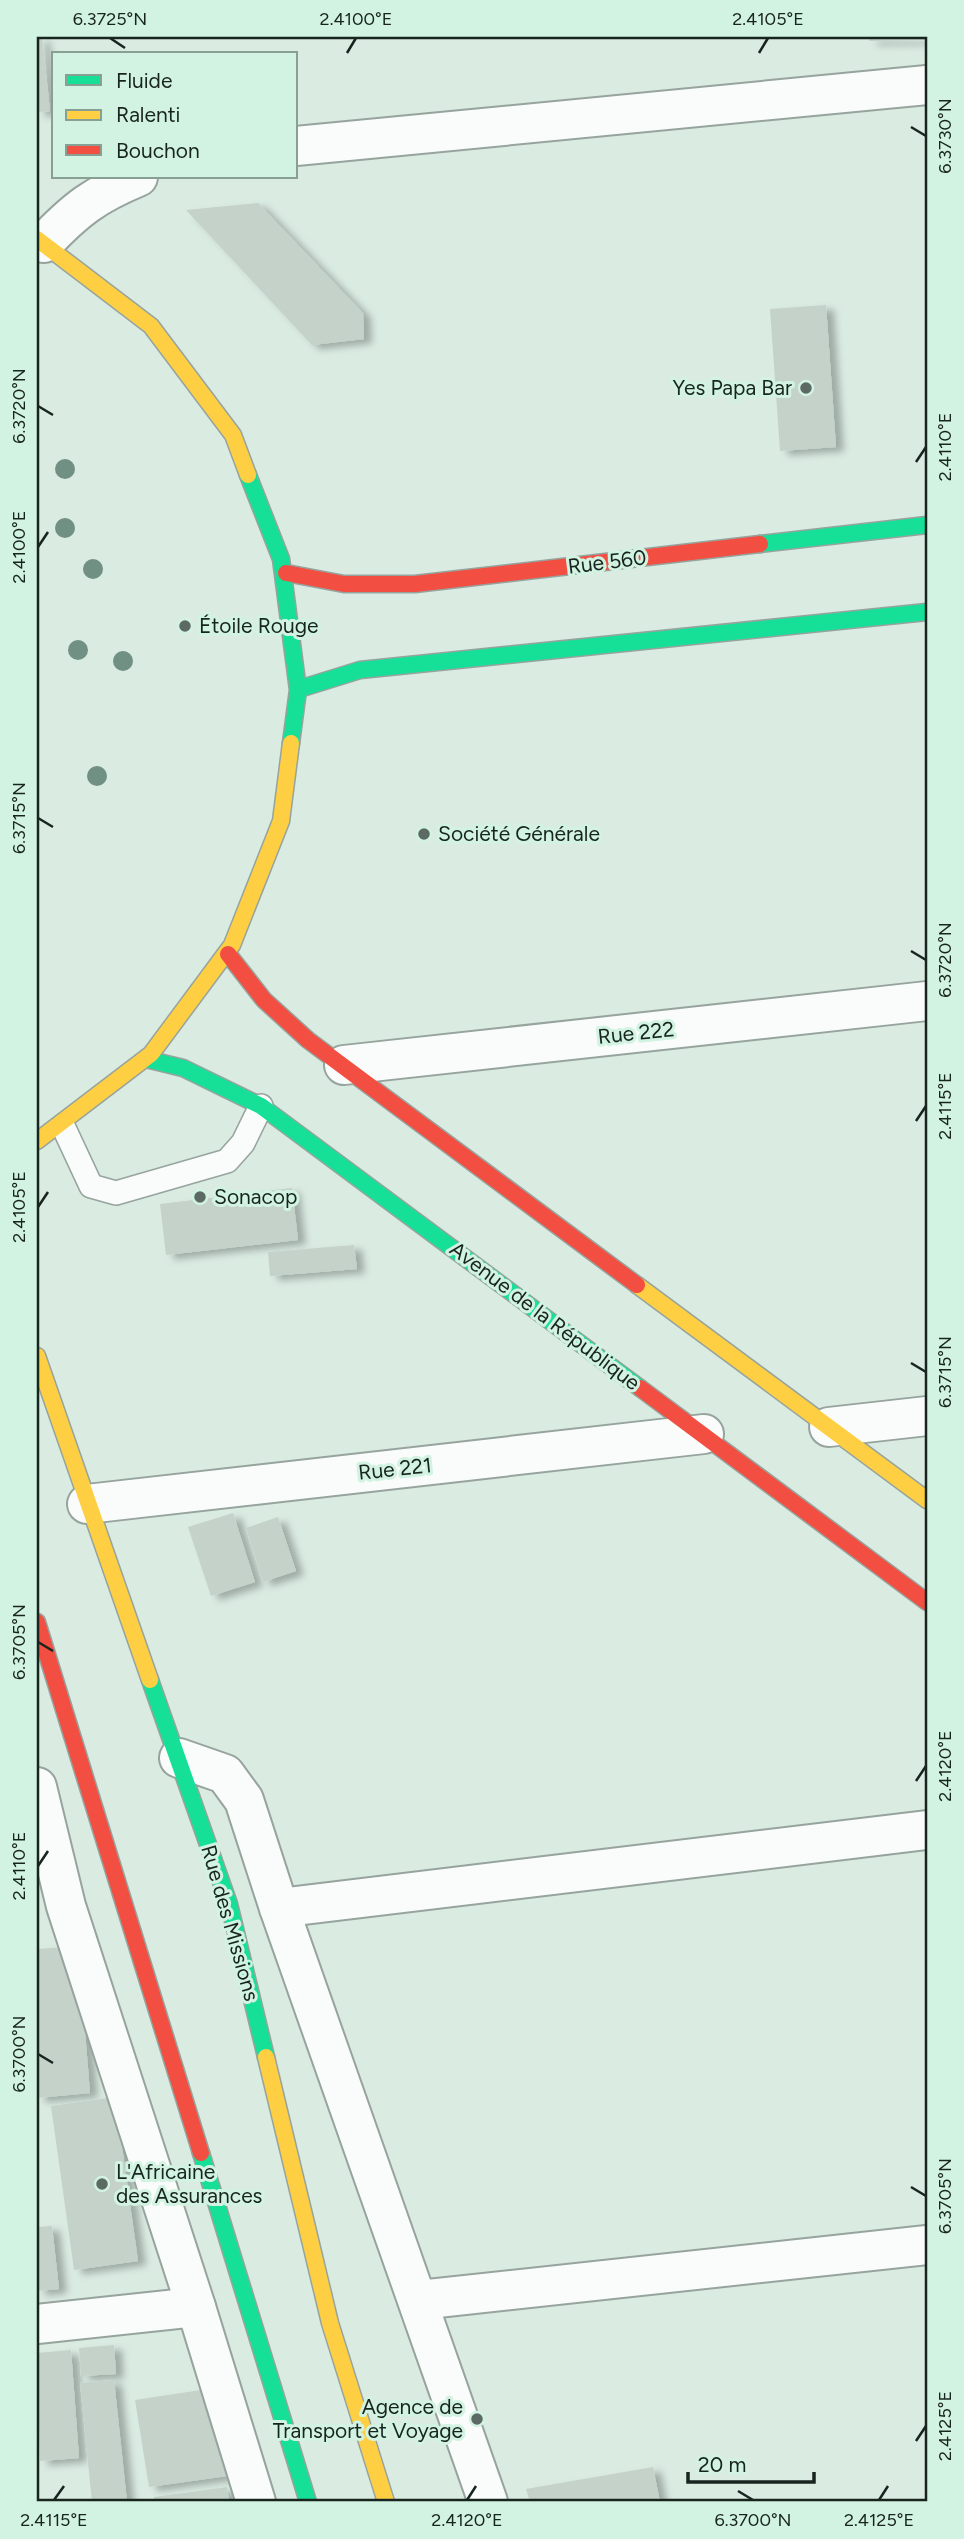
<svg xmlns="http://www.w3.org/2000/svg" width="964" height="2539" viewBox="0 0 964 2539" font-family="Figtree,sans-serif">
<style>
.building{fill:#c4d2ca;filter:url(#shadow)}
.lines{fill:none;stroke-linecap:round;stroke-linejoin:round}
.lane-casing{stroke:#96a49d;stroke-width:26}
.street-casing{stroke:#96a49d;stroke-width:42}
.fast-casing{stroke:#96a49d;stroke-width:19}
.slow-casing{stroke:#96a49d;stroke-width:19}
.jam-casing{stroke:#96a49d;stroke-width:19}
.lane{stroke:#f9fcfb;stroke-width:23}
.street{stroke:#f9fcfb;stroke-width:38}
.fast{stroke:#16e098;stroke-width:16}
.slow{stroke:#ffcf43;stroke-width:16}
.jam{stroke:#f24e42;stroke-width:16}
.tree{fill:#6f9082}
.ticks{fill:none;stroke:#18241e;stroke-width:2.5}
.poi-dot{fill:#5c6a63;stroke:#d2f3e2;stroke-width:2.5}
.labels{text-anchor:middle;stroke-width:6;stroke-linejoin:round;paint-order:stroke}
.poi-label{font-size:21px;fill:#18241e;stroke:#d2f3e2;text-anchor:start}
.street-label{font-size:21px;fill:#18241e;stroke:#d2f3e2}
.neatline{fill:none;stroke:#18241e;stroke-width:2.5}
.ticks-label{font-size:18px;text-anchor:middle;fill:#18241e}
</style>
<defs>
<filter id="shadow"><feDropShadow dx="8" dy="4.5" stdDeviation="3.5" flood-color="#0004"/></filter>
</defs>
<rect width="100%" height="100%" fill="#daebe2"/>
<g class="building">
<polygon points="37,37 42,37 50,111 37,112"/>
<polygon points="870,37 927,37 927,40 869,41"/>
<polygon points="258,203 363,313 364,339 312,345 186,210"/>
<polygon points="826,305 836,447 780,451 770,309"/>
<polygon points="292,1188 298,1240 166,1255 160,1204"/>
<polygon points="354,1245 357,1269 270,1276 268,1252"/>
<polygon points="233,1513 255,1582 211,1596 188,1527"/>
<polygon points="278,1517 296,1571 263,1582 246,1528"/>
<polygon points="78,1946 90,2093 37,2098 37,1949"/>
<polygon points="115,2097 138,2261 74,2270 51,2106"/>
<polygon points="52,2226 59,2289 37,2291 37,2227"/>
<polygon points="114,2345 116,2374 81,2376 79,2348"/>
<polygon points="71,2350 79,2458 40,2461 37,2353"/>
<polygon points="114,2380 127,2502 92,2502 80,2383"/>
<polygon points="214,2388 227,2476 149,2487 135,2400"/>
<polygon points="653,2467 660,2502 530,2502 526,2489"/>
<polygon points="227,2487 229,2502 155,2502 154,2497"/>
</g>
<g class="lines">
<g class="lane-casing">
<polyline id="lane" points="63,1126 91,1186 116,1193 227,1161 243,1143 261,1106"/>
</g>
<g class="street-casing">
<g id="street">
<polyline points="296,146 927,85"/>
<path d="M44,243C76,209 95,195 138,177"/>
<polyline points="344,1065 927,1001"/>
<polyline points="829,1427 927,1416"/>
<polyline points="87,1504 704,1434"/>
<polyline points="179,1758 225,1774 244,1800 279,1908 488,2502"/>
<polyline points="37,1787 66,1906 196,2307 256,2502"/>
<polyline points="279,1908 927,1830"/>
<polyline points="419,2300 927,2245"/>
<polyline points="37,2324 196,2307"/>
</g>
</g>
<g class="fast-casing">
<g id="fast">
<polyline points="248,475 281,559 298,690 291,743"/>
<polyline points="760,544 927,525"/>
<polyline points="299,689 360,670 927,612"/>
<polyline points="146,1059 183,1068 261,1106 640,1388"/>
<polyline points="150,1680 229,1904 266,2057"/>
<polyline points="201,2153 308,2502"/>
</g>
</g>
<g class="slow-casing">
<g id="slow">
<polyline points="37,239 151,326 233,435 248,475"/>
<polyline points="37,1141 151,1054 232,945 281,821 291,743"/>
<polyline points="637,1285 927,1500"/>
<polyline points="37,1356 150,1680"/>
<polyline points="266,2057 330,2323 386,2502"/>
</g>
</g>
<g class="jam-casing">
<g id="jam">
<polyline points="286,573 344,584 415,584 760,544"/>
<polyline points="228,954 264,1000 308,1040 637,1285"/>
<polyline points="640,1388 927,1602"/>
<polyline points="37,1622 201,2153"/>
</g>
</g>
<use href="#lane" class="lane"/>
<use href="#street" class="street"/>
<use href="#fast" class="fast"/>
<use href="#slow" class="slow"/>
<use href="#jam" class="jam"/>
</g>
<g class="tree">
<circle cx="65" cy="469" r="10"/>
<circle cx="65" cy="528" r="10"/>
<circle cx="93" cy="569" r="10"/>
<circle cx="78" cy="650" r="10"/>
<circle cx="123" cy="661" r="10"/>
<circle cx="97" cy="776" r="10"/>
</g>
<path class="ticks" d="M110,38L125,48M347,53L356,38M759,53L768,38M911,127L926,136M38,406L53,415M916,462L926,447M38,547L48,532M38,818L53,827M911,951L926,960M916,1121L926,1106M38,1207L48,1192M911,1363L926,1372M38,1642L53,1651M916,1781L926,1766M38,1866L48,1851M38,2054L53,2063M911,2187L926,2196M916,2441L926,2426M738,2491L753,2500M54,2500L64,2486M467,2500L476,2486M879,2500L888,2486"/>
<g class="poi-dot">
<circle cx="806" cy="388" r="7"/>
<circle cx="185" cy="626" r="7"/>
<circle cx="424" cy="834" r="7"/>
<circle cx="200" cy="1197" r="7"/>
<circle cx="102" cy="2184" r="7"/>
<circle cx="477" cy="2419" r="7"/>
</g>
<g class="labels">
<g class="poi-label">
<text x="792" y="395" text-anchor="end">Yes Papa Bar</text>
<text x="199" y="633">Étoile Rouge</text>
<text x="438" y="841">Société Générale</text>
<text x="214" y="1204">Sonacop</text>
<text x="116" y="2179">L'Africaine<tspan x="116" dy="24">des Assurances</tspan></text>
<text x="463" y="2414" text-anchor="end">Agence de<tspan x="463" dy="24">Transport et Voyage</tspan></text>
</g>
<g class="street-label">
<text transform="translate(607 562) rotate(-7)" y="7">Rue 560</text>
<text transform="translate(636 1033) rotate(-6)" y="7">Rue 222</text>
<text transform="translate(545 1316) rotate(37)" y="7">Avenue de la République</text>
<text transform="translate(395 1469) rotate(-6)" y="7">Rue 221</text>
<text transform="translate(230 1923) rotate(74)" y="7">Rue des Missions</text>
</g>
</g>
<rect width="964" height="2539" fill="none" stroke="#d2f3e2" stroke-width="77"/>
<rect x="52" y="52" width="245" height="126" fill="#d2f3e2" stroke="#88a094" stroke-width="2"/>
<rect x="66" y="75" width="35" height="10" fill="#16e098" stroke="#88a094" stroke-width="2"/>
<text x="116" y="88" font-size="21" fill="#18241e">Fluide</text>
<rect x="66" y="110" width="35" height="10" fill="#ffcf43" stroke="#88a094" stroke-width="2"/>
<text x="116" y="122" font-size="21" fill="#18241e">Ralenti</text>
<rect x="66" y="145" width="35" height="10" fill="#f24e42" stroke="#88a094" stroke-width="2"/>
<text x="116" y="158" font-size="21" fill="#18241e">Bouchon</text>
<path d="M688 2472v10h126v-10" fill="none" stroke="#18241e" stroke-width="3.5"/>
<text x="698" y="2472" font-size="21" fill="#18241e" stroke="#d2f3e2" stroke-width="5" paint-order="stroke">20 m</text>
<rect x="38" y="38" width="888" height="2462" class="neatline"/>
<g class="ticks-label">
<text x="110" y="25">6.3725°N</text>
<text x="356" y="25">2.4100°E</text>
<text x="768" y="25">2.4105°E</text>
<text transform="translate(945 136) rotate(-90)" y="6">6.3730°N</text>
<text transform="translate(19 406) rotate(-90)" y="6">6.3720°N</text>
<text transform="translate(945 447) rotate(-90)" y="6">2.4110°E</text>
<text transform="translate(19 547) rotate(-90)" y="6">2.4100°E</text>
<text transform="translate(19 818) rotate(-90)" y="6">6.3715°N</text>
<text transform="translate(945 960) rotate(-90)" y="6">6.3720°N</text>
<text transform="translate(945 1106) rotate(-90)" y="6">2.4115°E</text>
<text transform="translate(19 1207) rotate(-90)" y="6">2.4105°E</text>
<text transform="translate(945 1372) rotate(-90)" y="6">6.3715°N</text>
<text transform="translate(19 1642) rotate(-90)" y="6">6.3705°N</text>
<text transform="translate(945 1766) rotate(-90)" y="6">2.4120°E</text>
<text transform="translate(19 1866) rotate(-90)" y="6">2.4110°E</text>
<text transform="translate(19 2054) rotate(-90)" y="6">6.3700°N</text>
<text transform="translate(945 2196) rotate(-90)" y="6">6.3705°N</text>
<text transform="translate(945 2426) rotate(-90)" y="6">2.4125°E</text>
<text x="54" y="2526">2.4115°E</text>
<text x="467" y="2526">2.4120°E</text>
<text x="753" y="2526">6.3700°N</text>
<text x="879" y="2526">2.4125°E</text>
</g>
</svg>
